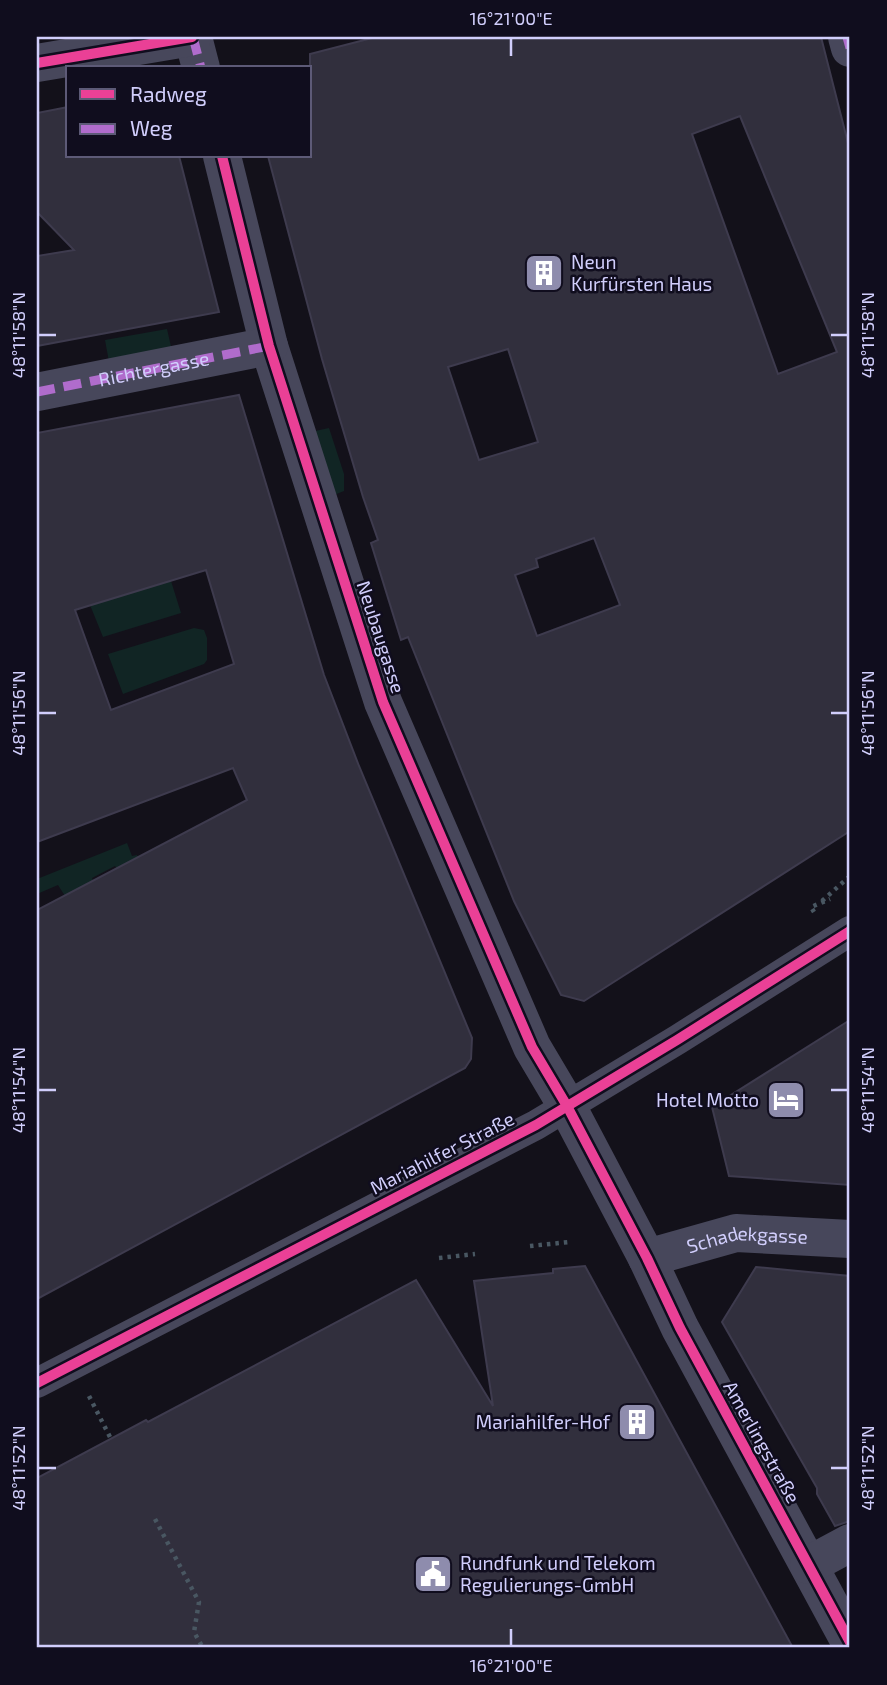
<svg xmlns="http://www.w3.org/2000/svg" width="887" height="1685" viewBox="0 0 887 1685" font-family="'Exo 2',sans-serif">
<style>
.green{fill:#112524}
.building{fill:#312f3d;stroke:#3e3b4e;stroke-width:2;fill-rule:evenodd}
.lines{fill:none;stroke-linecap:round;stroke-linejoin:round}
.path{stroke:#495762;stroke-width:4.5;stroke-dasharray:3.5 5;stroke-linecap:butt}
.pedestrian{stroke:#47475b;stroke-width:30}
.minor{stroke:#47475b;stroke-width:38}
.quiet{stroke:#b06ccc;stroke-width:9;stroke-dasharray:18 9;stroke-linecap:butt}
.cycleway-casing{stroke:#100d1e;stroke-width:15}
.cycleway{stroke:#ea4096;stroke-width:10}
.ticks{fill:none;stroke:#d1cefc;stroke-width:2.5}
.labels{text-anchor:middle;stroke-width:5;stroke-linejoin:round;paint-order:stroke}
.poi-label{font-size:19px;fill:#d1cefc;stroke:#100d1e;text-anchor:start}
.street-label{font-size:19px;fill:#d1cefc;stroke:#100d1e}
.neatline{fill:none;stroke:#d1cefc;stroke-width:2.5}
.ticks-label{font-size:18px;text-anchor:middle;fill:#d1cefc}
</style>
<rect width="100%" height="100%" fill="#13111a"/>
<g class="green">
<polygon points="167,329 172,351 109,362 105,340"/>
<polygon points="329,428 344,474 344,491 334,495 315,431"/>
<polygon points="171,581 181,613 103,637 90,605"/>
<polygon points="194,628 204,630 207,638 207,660 204,664 123,694 108,654"/>
<polygon points="127,843 132,856 137,855 140,862 120,873 115,866 92,878 95,885 65,896 58,885 37,894 37,879"/>
</g>
<g class="building">
<path d="M376,37H821L850,151V831L584,1001L561,995L514,901L408,637L401,640L371,543L378,540L363,497L322,359L268,156H310V54ZM740,116L837,352L778,374L692,134ZM508,349L538,442L479,460L448,367ZM594,538L620,605L537,636L515,575L538,567L536,559Z"/>
<polygon points="68,107 68,156 179,156 219,312 37,346 37,256 74,250 37,212 37,113"/>
<path d="M239,395L324,675L359,766L472,1038L471,1059L465,1068L37,1299V910L247,800L233,768L37,842V433ZM206,570L234,664L111,710L75,610Z"/>
<polygon points="850,1020 850,1185 729,1176 712,1107"/>
<polygon points="585,1266 793,1648 37,1648 37,1478 146,1420 148,1422 416,1280 493,1406 474,1281 553,1273 553,1269"/>
<polygon points="756,1267 850,1276 850,1521 835,1526 817,1494 817,1488 722,1322"/>
</g>
<g class="lines">
<g class="path">
<polyline points="822,901 850,876"/>
<polyline points="814,912 811,907 830,899"/>
<polyline points="530,1246 569,1242"/>
<polyline points="439,1258 475,1254"/>
<polyline points="89,1396 111,1439"/>
<polyline points="155,1519 199,1602 194,1632 203,1648"/>
</g>
<polyline class="pedestrian" points="37,1383 536,1125 677,1040 850,931"/>
<g class="minor">
<polyline points="193,37 201,68"/>
<polyline points="847,37 850,48"/>
<polyline points="37,63 192,37"/>
<polyline points="222,156 269,346 383,702 532,1047 567,1106 647,1258 680,1328 850,1642"/>
<polyline points="37,392 269,346"/>
<path id="s1" d="M647,1258L736,1233L850,1239"/>
<polyline points="809,1565 850,1543"/>
</g>
<g class="quiet">
<polyline points="193,37 201,68"/>
<polyline points="847,37 850,48"/>
<path id="s2" d="M37,392L269,346"/>
</g>
<g class="cycleway-casing">
<g id="cycleway">
<polyline points="37,63 192,37"/>
<polyline points="222,156 269,346 383,702 532,1047 567,1106 647,1258 680,1328 850,1642"/>
<polyline points="37,1383 536,1125 677,1040 850,931"/>
</g>
</g>
<use href="#cycleway" class="cycleway"/>
</g>
<path class="ticks" d="M511,38V56M38,335H56M831,335H848M38,713H56M831,713H848M38,1090H56M831,1090H848M38,1468H56M831,1468H848M511,1629V1646"/>
<defs>
<g id="building-square" transform="scale(2.0125)"><rect x="-9" y="-9" width="18" height="18" rx="4" fill="#8e8cad" stroke="#100d1e"/><path d="M-4-6H4V6H1V3H-1V6H-4ZM-2.5-4.3h1.7v1.8h-1.7ZM.8-4.3h1.7v1.8H.8ZM-2.5-1h1.7V.8h-1.7ZM.8-1h1.7V.8H.8Z" fill="#fff"/></g>
<g id="hotel-square" transform="scale(2.0125)"><rect x="-9" y="-9" width="18" height="18" rx="4" fill="#8e8cad" stroke="#100d1e"/><path d="M-6-4.5h1.5V1H6V5H4.5V3h-9V5H-6ZM-4 0a1.8 1.8 0 1 1 3.6 0ZM.5 0V-2.5h3Q6-2.5 6 0Z" fill="#fff"/></g>
<g id="civic-square" transform="scale(2.0125)"><rect x="-9" y="-9" width="18" height="18" rx="4" fill="#8e8cad" stroke="#100d1e"/><path d="M-.6-6.5H3V-4.5H.6V-3L4-1V1h2V6H-6V1h2V-1L-.6-3ZM-1.2 2.5V6h2.4V2.5Z" fill="#fff"/></g>
</defs>
<g fill-rule="evenodd">
<use href="#building-square" x="544" y="273"/>
<use href="#hotel-square" x="786" y="1100"/>
<use href="#building-square" x="637" y="1422"/>
<use href="#civic-square" x="433" y="1574"/>
</g>
<g class="labels">
<g class="poi-label">
<text x="571" y="269">Neun<tspan x="571" dy="22">Kurfürsten Haus</tspan></text>
<text x="759" y="1107" text-anchor="end">Hotel Motto</text>
<text x="610" y="1429" text-anchor="end">Mariahilfer-Hof</text>
<text x="460" y="1570">Rundfunk und Telekom<tspan x="460" dy="22">Regulierungs-GmbH</tspan></text>
</g>
<g class="street-label">
<text dy="7" stroke="none"><textPath href="#s2" startOffset="119">Richtergasse</textPath></text>
<text transform="translate(381 637) rotate(72)" y="7">Neubaugasse</text>
<text transform="translate(442 1153) rotate(-27)" y="7">Mariahilfer Straße</text>
<text dy="7" stroke="none"><textPath href="#s1" startOffset="103">Schadekgasse</textPath></text>
<text transform="translate(762 1442) rotate(61)" y="7">Amerlingstraße</text>
</g>
</g>
<rect width="887" height="1685" fill="none" stroke="#100d1e" stroke-width="77"/>
<rect x="66" y="66" width="245" height="91" fill="#100d1e" stroke="#5d5a77" stroke-width="2"/>
<rect x="80" y="89" width="35" height="10" fill="#ea4096" stroke="#5d5a77" stroke-width="2"/>
<text x="130" y="102" font-size="21" fill="#d1cefc">Radweg</text>
<rect x="80" y="124" width="35" height="10" fill="#b06ccc" stroke="#5d5a77" stroke-width="2"/>
<text x="130" y="136" font-size="21" fill="#d1cefc">Weg</text>
<rect x="38" y="38" width="810" height="1608" class="neatline"/>
<g class="ticks-label">
<text x="511" y="25">16°21'00"E</text>
<text transform="translate(19 335) rotate(-90)" y="6">48°11'58"N</text>
<text transform="translate(868 335) rotate(-90)" y="6">48°11'58"N</text>
<text transform="translate(19 713) rotate(-90)" y="6">48°11'56"N</text>
<text transform="translate(868 713) rotate(-90)" y="6">48°11'56"N</text>
<text transform="translate(19 1090) rotate(-90)" y="6">48°11'54"N</text>
<text transform="translate(868 1090) rotate(-90)" y="6">48°11'54"N</text>
<text transform="translate(19 1468) rotate(-90)" y="6">48°11'52"N</text>
<text transform="translate(868 1468) rotate(-90)" y="6">48°11'52"N</text>
<text x="511" y="1672">16°21'00"E</text>
</g>
</svg>
